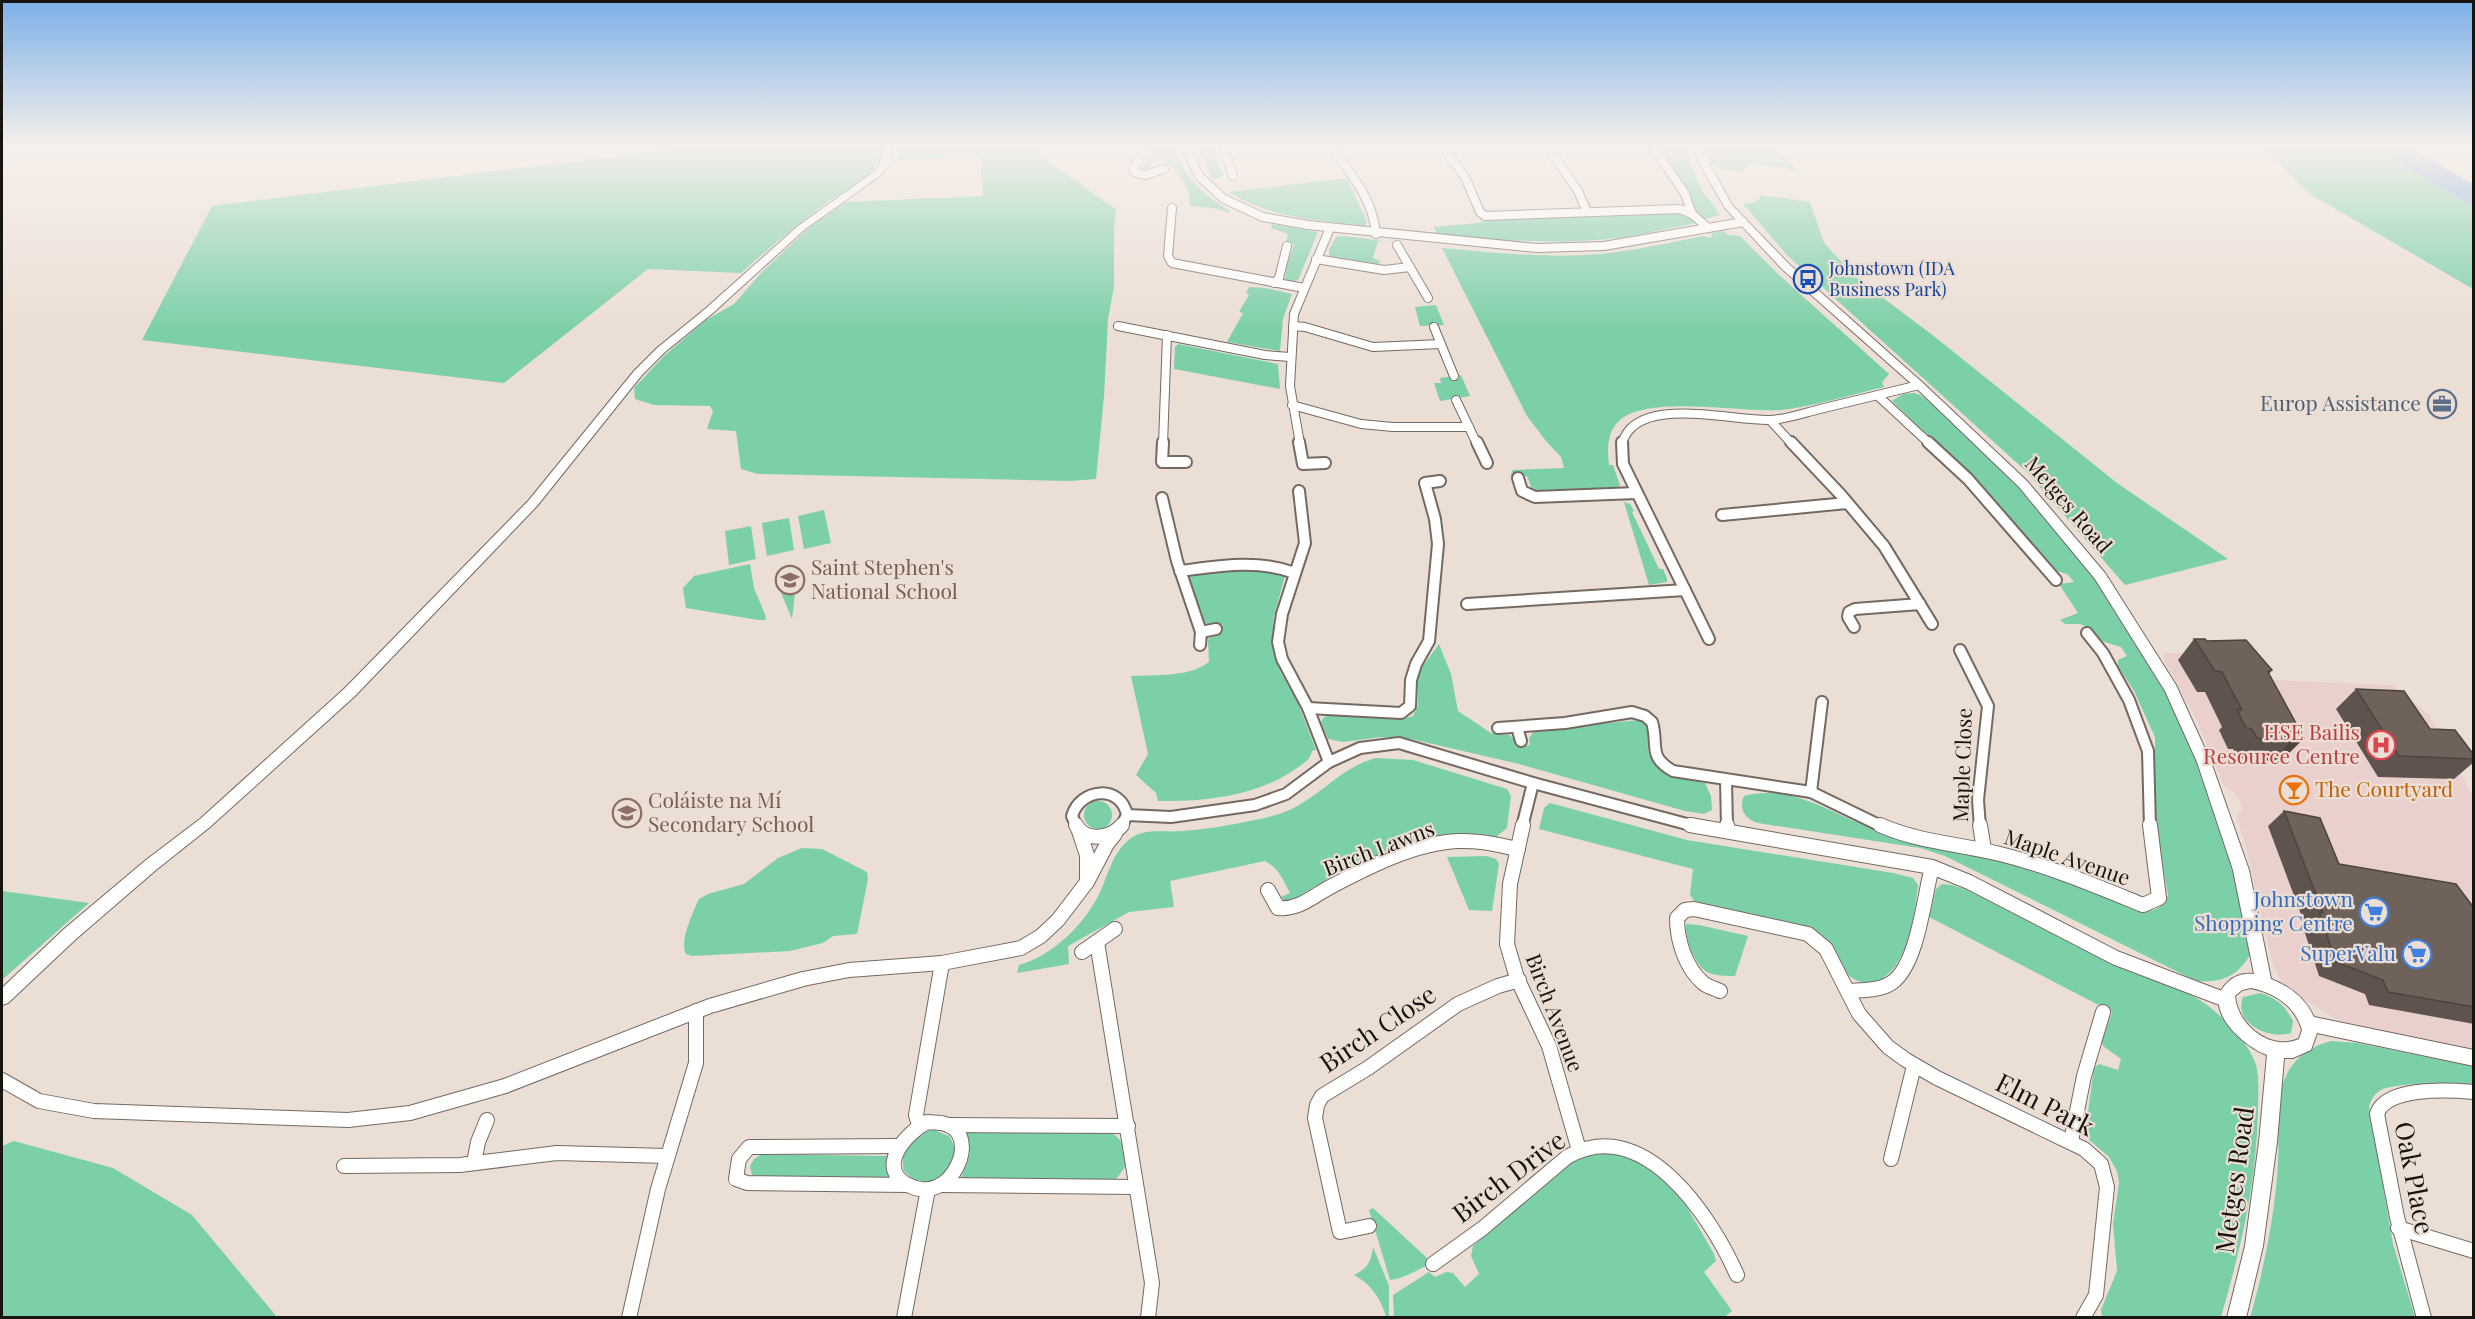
<svg xmlns="http://www.w3.org/2000/svg" width="2475" height="1319" viewBox="0 0 2475 1319" font-family="'Playfair Display',serif">
<style>
.commercial{fill:#ead0cd}
.green{fill:#7cd0a8}
.water{fill:#79a9e5}
.lines{fill:none;stroke-linecap:round;stroke-linejoin:round}
.minor-far2-casing{stroke:#756961;stroke-width:10}
.minor-far1-casing{stroke:#756961;stroke-width:14}
.minor-casing{stroke:#756961;stroke-width:16}
.tertiary-casing{stroke:#756961;stroke-width:2}
.minor-far2{stroke:#fff;stroke-width:8}
.minor-far1{stroke:#fff;stroke-width:10}
.minor{stroke:#fff;stroke-width:14}
.tertiary{fill:#fff;fill-rule:evenodd}
.wall{fill:#5f544d}
.shaded-wall{fill:#4d453f}
.building{fill:#6e625a;stroke:#4d453f;stroke-width:1.5}
.labels{text-anchor:middle;stroke-width:4.5;stroke-linejoin:round;paint-order:stroke}
.far-transit-label{font-size:18px;fill:#164399;stroke:#ebded4;text-anchor:start}
.service-label{font-size:21px;fill:#4e5e75;stroke:#ebded4;text-anchor:end}
.street-label{font-size:21px;fill:#181410;stroke:#ebded4}
.education-label{font-size:21px;fill:#785e54;stroke:#ebded4;text-anchor:start}
.health-label{font-size:21px;fill:#be3a42;stroke:#ebded4;text-anchor:end}
.food-label{font-size:21px;fill:#c56008;stroke:#ebded4;text-anchor:start}
.shop-label{font-size:21px;fill:#366cbe;stroke:#ebded4;text-anchor:end}
.near-street-label{font-size:26px;fill:#181410;stroke:#ebded4}
</style>
<rect width="100%" height="100%" fill="#ebded4"/>
<polygon class="commercial" points="2164,653 2221,654 2253,679 2392,685 2429,715 2473,796 2473,1049 2366,1028 2338,1020 2293,993 2279,978 2272,961 2244,840 2236,815 2243,811 2238,796 2224,786 2196,719 2164,660"/>
<g class="green">
<path d="M705,145H880C879,158 876,169 865,178C854,187 839,194 826,203C796,225 769,248 741,273L648,269L504,383L142,340L212,206Z"/>
<polygon points="897,145 1033,145 1039,150 1036,152 1116,210 1114,230 1114,287 1108,319 1104,396 1096,479 1069,481 758,474 741,469 736,431 707,429 713,411 710,406 654,405 635,399 634,388 664,356 706,320 734,304 762,272 812,225 846,202 983,196 980,156 899,160"/>
<path d="M1158,145H1173C1184,177 1202,194 1230,211V213L1213,208L1190,206C1191,194 1186,181 1176,175L1180,172L1161,160L1149,164L1152,167L1150,170H1141Z"/>
<polygon points="1194,145 1213,145 1223,176 1213,180"/>
<polygon points="1657,145 1683,145 1700,187 1720,215 1702,220 1695,213 1686,188"/>
<polygon points="1705,145 1772,145 1798,171 1750,162 1750,167 1745,167 1744,172 1721,169 1711,163"/>
<polygon points="2260,145 2369,145 2473,206 2473,289 2310,194"/>
<path d="M1347,178L1367,222L1365,226C1318,220 1270,218 1229,192Z"/>
<polygon points="1760,195 1810,202 1824,243 1858,279 1935,337 2117,483 2228,559 2125,585 2027,472 1788,256 1743,204 1752,203 1760,199"/>
<path d="M1677,212L1688,216L1696,223C1670,228 1644,234 1618,238C1558,245 1497,240 1437,234L1434,227L1478,223L1487,220Z"/>
<polygon points="1272,224 1318,232 1298,280 1294,282 1285,281 1287,265 1294,244 1286,242 1288,234 1271,228"/>
<path d="M1723,231L1729,235L1740,236L1778,274L1889,374L1882,382L1884,387C1850,395 1816,406 1781,410C1742,413 1653,395 1621,419C1607,430 1607,449 1609,465H1613L1620,485L1618,488L1541,491L1532,489L1527,476L1511,477L1512,470L1564,468L1561,457L1546,441L1527,416L1442,248C1500,253 1559,260 1617,252C1646,248 1674,242 1703,236L1711,238L1712,233Z"/>
<polygon points="1336,237 1344,236 1407,244 1378,241 1373,258 1381,262 1374,266 1329,257 1329,250"/>
<polygon points="1249,287 1265,288 1292,294 1283,319 1280,351 1227,342 1243,313 1239,312 1249,295 1246,293"/>
<polygon points="1436,305 1444,325 1420,326 1415,307"/>
<polygon points="1178,344 1278,364 1280,389 1174,369 1175,347"/>
<polygon points="1461,375 1470,396 1440,401 1434,383 1441,383 1440,378"/>
<path d="M1914,393L1920,395L1935,406L2019,487L2091,573L2159,677L2188,737L2227,846L2240,895L2250,955C2237,977 2221,983 2196,981L1945,856L1920,848L1758,823C1745,819 1738,808 1744,796C1795,783 1835,817 1882,832C1912,841 1945,846 1976,854C2011,863 2046,874 2080,886C2099,893 2135,915 2153,910C2161,908 2165,901 2168,895L2155,824V737L2134,691L2118,666V660L2127,656L2121,647L2101,641L2089,628L2080,624H2065L2060,620L2078,613L2059,584L2074,582L2067,574L2057,571L2007,515L1892,401L1903,394Z"/>
<polygon points="1624,502 1630,504 1634,511 1632,512 1659,569 1663,569 1667,578 1667,582 1649,585"/>
<polygon points="824,510 831,543 804,549 798,516"/>
<polygon points="789,518 794,550 767,556 762,523"/>
<polygon points="751,526 756,559 729,565 725,531"/>
<polygon points="750,564 754,588 766,617 765,620 758,620 686,608 683,588 694,576"/>
<path d="M1262,569L1282,573L1285,576L1274,616L1272,645L1280,671L1297,701L1316,750L1312,751C1310,760 1304,763 1297,768C1258,796 1205,802 1158,801L1156,793L1136,775L1148,754L1131,676C1156,675 1190,677 1209,662L1208,640L1210,636L1222,633L1219,626H1211L1205,623L1186,580L1189,575Z"/>
<polygon points="785,576 794,580 796,584 792,619 777,583 780,578"/>
<path d="M1439,644L1451,674L1458,711L1491,733L1509,735L1513,738L1516,746L1530,745L1529,738L1535,730L1640,720L1648,726C1649,734 1647,742 1648,749C1653,777 1683,779 1705,783L1711,796L1712,810L1704,814L1685,811L1519,764L1411,739L1381,737L1343,742L1328,739L1321,722L1324,717L1330,715L1402,719L1413,716L1418,705L1417,674Z"/>
<path d="M1376,758L1413,760L1507,789L1511,796L1507,828L1497,836V839L1473,836L1349,870L1327,879L1290,902L1285,901L1281,897L1290,893C1283,880 1279,868 1265,861L1170,881L1174,907L1129,912L1068,946L1069,964L1017,973L1019,965C1053,956 1087,922 1101,890C1109,872 1113,852 1130,839C1144,827 1166,833 1183,831C1207,829 1232,825 1255,820C1270,817 1286,813 1299,805C1327,789 1343,767 1376,758Z"/>
<circle cx="1098" cy="815" r="14"/>
<path d="M1550,803L1687,840L1893,873L1913,878L1918,885C1915,915 1907,973 1874,982C1863,984 1857,982 1848,975C1833,963 1834,942 1815,932L1695,902L1690,895L1693,869L1539,829L1544,808Z"/>
<path d="M802,848L822,849L867,872L868,879L857,934L833,936L823,943L790,951L692,956L686,954C679,940 693,913 699,899L708,894L744,884L778,858Z"/>
<polygon points="1487,856 1496,859 1499,864 1492,911 1469,910 1447,857"/>
<path d="M1942,884L1952,885L1970,891C2017,915 2065,940 2113,963C2144,977 2185,986 2212,1009C2228,1022 2247,1042 2255,1062C2260,1075 2258,1097 2258,1112C2256,1185 2241,1248 2221,1317H2102L2101,1310L2117,1271L2113,1224L2119,1182L2117,1171L2109,1157L2087,1138L2083,1125L2088,1112L2094,1068L2099,1064L2118,1070L2121,1059L2103,1046L2102,1041L2112,1012L1929,917L1936,889Z"/>
<polygon points="2,891 89,903 2,980"/>
<path d="M1686,924L1699,925L1748,936L1735,976C1727,976 1714,976 1707,972C1694,964 1685,939 1686,924Z"/>
<path d="M2260,993C2276,998 2285,1005 2293,1021L2291,1033C2270,1040 2233,1024 2243,997Z"/>
<path d="M2331,1041L2357,1043L2473,1066V1085C2457,1081 2398,1083 2383,1089C2375,1093 2372,1098 2369,1106L2393,1244L2415,1317L2250,1318C2264,1269 2275,1214 2278,1163C2280,1135 2273,1099 2288,1072C2297,1055 2313,1046 2331,1041Z"/>
<path d="M934,1130L949,1136C966,1160 942,1188 915,1181L904,1171C898,1149 913,1132 934,1130Z"/>
<path d="M966,1131L1110,1133C1125,1138 1125,1154 1125,1167L1117,1178L1111,1180L961,1178L970,1155Z"/>
<polygon points="14,1141 113,1168 192,1215 277,1317 2,1317 2,1146"/>
<polygon points="1610,1152 1645,1163 1658,1172 1680,1195 1714,1254 1716,1261 1704,1272 1732,1311 1723,1318 1394,1318 1393,1295 1429,1272 1435,1277 1446,1272 1453,1273 1465,1287 1479,1274 1471,1256 1473,1246 1574,1161 1589,1155"/>
<polygon points="762,1154 887,1156 889,1179 756,1178 752,1175 750,1166 754,1159"/>
<path d="M1373,1208L1427,1258L1426,1266C1413,1272 1405,1278 1390,1280L1369,1210Z"/>
<path d="M1373,1247L1389,1286V1317H1386C1382,1300 1370,1283 1354,1275C1368,1268 1371,1262 1373,1247Z"/>
</g>
<polygon class="water" points="2369,145 2405,145 2473,184 2473,206"/>
<g class="lines">
<g class="minor-far2-casing">
<g id="minor-far2">
<polyline points="1150,145 1134,167 1134,172 1145,175 1164,169"/>
<polyline points="1184,145 1199,176 1224,199 1263,217 1308,225 1537,248 1604,246 1743,222"/>
<polyline points="1223,145 1233,176"/>
<path d="M1330,145C1350,173 1373,198 1376,234"/>
<polyline points="1441,145 1465,177 1480,212 1485,216 1680,209 1692,214 1707,227"/>
<polyline points="1546,145 1578,191 1587,212"/>
<polyline points="1652,145 1685,194 1692,214"/>
<polyline points="1172,208 1168,256 1172,263 1304,288"/>
<polyline points="1397,245 1428,298"/>
<polyline points="1316,259 1384,270 1410,267"/>
<polyline points="1274,283 1279,278 1287,246"/>
<polyline points="1118,326 1265,355 1290,357"/>
<polyline points="1293,326 1305,327 1373,347 1441,344"/>
<polyline points="1434,327 1454,376"/>
<polyline points="1877,395 1930,444"/>
<polyline points="1456,400 1477,444"/>
<polyline points="1292,405 1361,424 1393,427 1469,427"/>
<polyline points="1770,420 1792,444"/>
<polyline points="1163,444 1167,335"/>
<polyline points="1300,444 1290,386 1294,314 1330,228"/>
<path d="M1622,444C1635,393 1734,422 1771,420C1787,419 1804,413 1820,409C1853,401 1886,393 1919,385"/>
</g>
</g>
<g class="minor-far1-casing">
<g id="minor-far1">
<polyline points="1163,442 1162,462 1186,462"/>
<polyline points="1299,442 1303,464 1325,463"/>
<polyline points="1477,442 1487,463"/>
<polyline points="1622,442 1623,464 1709,639"/>
<polyline points="1791,442 1841,495 1884,546 1932,624"/>
<polyline points="1928,442 1968,479 2056,580"/>
<polyline points="1518,478 1522,491 1535,497 1636,493"/>
<polyline points="1299,491 1305,543 1282,614 1278,642 1282,659 1308,708 1329,762"/>
<polyline points="1162,498 1177,561 1201,632 1200,645"/>
<polyline points="1722,515 1847,503"/>
<path d="M1180,571C1219,566 1257,559 1295,573"/>
<polyline points="1467,604 1685,590"/>
<polyline points="1854,627 1848,617 1849,612 1855,609 1920,604"/>
<polyline points="1201,632 1216,629"/>
<polyline points="2087,633 2103,653 2129,700 2148,751 2150,827"/>
<polyline points="1960,650 1988,706 1978,800 1980,827"/>
<polyline points="1308,708 1401,713 1410,706 1411,680 1416,664 1429,641 1438,544 1435,519 1425,483 1440,481"/>
<polyline points="1517,727 1521,741"/>
<path d="M1498,728L1565,723L1632,712L1645,716L1652,722C1659,746 1647,756 1673,771L1811,792L1883,827"/>
<polyline points="1726,780 1727,827"/>
<polyline points="1811,792 1822,702"/>
<polyline points="1127,815 1171,817 1255,805 1286,794 1329,762 1360,748 1399,743 1533,783 1698,827"/>
<path d="M1077,827L1072,816C1080,788 1121,784 1127,815L1121,827"/>
<polyline points="1522,827 1533,783"/>
</g>
</g>
<g class="minor-casing">
<g id="minor">
<path d="M1076,825C1085,843 1112,838 1122,825"/>
<polyline points="1523,825 1510,884 1507,944 1517,978 1549,1046 1579,1150"/>
<polyline points="1690,825 1932,867 1969,882 2116,958 2226,1000"/>
<polyline points="1727,825 1727,831"/>
<path d="M1880,825C1918,842 1960,844 2000,854C2049,866 2096,886 2143,905L2159,898L2150,825"/>
<polyline points="1980,825 1984,850"/>
<polyline points="1079,831 1087,855 1087,882 1107,844 1115,834"/>
<path d="M1268,890L1278,908C1300,910 1314,895 1332,886C1370,866 1415,843 1458,841C1479,840 1498,845 1518,849"/>
<polyline points="1097,942 1152,1283 1148,1318"/>
<polyline points="1082,952 1115,929"/>
<path d="M1720,991C1714,988 1708,987 1703,983C1685,967 1677,940 1677,918L1685,910L1694,909L1808,934L1826,949L1859,1014L1888,1047L1906,1060L1937,1078L2084,1149L2101,1164L2107,1187L2096,1295L2083,1318"/>
<path d="M1849,991C1863,990 1882,991 1894,981C1918,961 1924,897 1932,867"/>
<polyline points="2,1080 39,1101 94,1111 348,1120 410,1113 505,1086 710,1006 803,979 849,970 942,963 1021,948 1041,936 1058,920 1087,882"/>
<path d="M927,1122C933,1123 940,1122 945,1124C983,1134 951,1208 908,1185C875,1168 906,1133 927,1122Z"/>
<polyline points="919,1125 916,1115 942,963"/>
<polyline points="948,1125 1128,1126"/>
<polyline points="2071,1141 2084,1076 2103,1012"/>
<polyline points="897,1146 749,1147 739,1159 736,1179 747,1183 908,1185"/>
<polyline points="1891,1159 1914,1066"/>
<polyline points="474,1163 478,1142 487,1120"/>
<polyline points="344,1166 460,1165 557,1153 667,1156"/>
<polyline points="941,1185 1135,1187"/>
<polyline points="1369,1226 1340,1232 1315,1118 1317,1105 1322,1096 1368,1068 1458,1004 1498,986 1519,980"/>
<polyline points="2398,1228 2474,1251"/>
<path d="M1433,1264L1483,1228L1567,1157C1643,1113 1711,1216 1737,1275"/>
<polyline points="629,1318 658,1189 696,1063 696,1011"/>
<polyline points="904,1318 928,1189"/>
<path d="M2424,1318L2397,1217L2377,1114C2386,1086 2450,1090 2474,1092"/>
</g>
</g>
<g class="tertiary-casing">
<g id="tertiary">
<polygon points="882,145 892,145 890,163 881,175 804,230 713,313 665,352 642,375 537,506 355,696 210,827 156,870 76,939 8,1003 2,1005 2,988 64,929 146,860 200,819 345,688 529,500 634,371 657,348 705,309 798,226 875,171 880,163"/>
<path d="M1694,145H1703L1707,159L1732,205L1790,265L1923,383L2027,481L2105,573L2176,685L2211,762L2249,870L2271,979C2291,987 2305,998 2314,1017L2474,1050V1066L2317,1033L2311,1050L2293,1058H2284L2277,1142L2263,1246L2246,1318H2227L2245,1246L2259,1142L2267,1055C2242,1046 2200,1007 2228,982C2235,975 2245,973 2254,974L2233,870L2197,762L2165,691L2095,579L2019,487L1915,387L1782,269L1725,208L1697,159ZM2251,988C2275,993 2295,1006 2302,1030L2299,1039C2270,1052 2237,1024 2235,996L2242,990Z"/>
</g>
</g>
<use href="#minor-far2" class="minor-far2"/>
<use href="#minor-far1" class="minor-far1"/>
<use href="#minor" class="minor"/>
<use href="#tertiary" class="tertiary"/>
</g>
<g class="wall">
<polygon points="2194,639 2207,641 2272,670 2269,674 2304,738 2284,758 2272,761 2238,758 2233,749 2228,749 2219,730 2222,727 2205,692 2197,692 2178,660"/>
<polygon points="2356,689 2430,729 2474,755 2474,762 2454,779 2378,777 2336,709"/>
<polygon points="2284,811 2339,864 2474,908 2474,1024 2369,1005 2365,994 2319,976 2303,927 2305,925 2268,826"/>
</g>
<polygon class="shaded-wall" points="2304,738 2284,758 2272,761 2291,741"/>
<g class="building">
<polygon points="2194,639 2205,639 2207,641 2246,640 2272,670 2268,672 2304,738 2291,741 2257,738 2252,729 2246,728 2237,710 2242,710 2222,672 2215,671"/>
<polygon points="2356,689 2404,691 2430,729 2455,730 2474,755 2474,759 2399,756"/>
<polygon points="2284,811 2320,818 2339,864 2456,884 2474,908 2474,1007 2388,992 2383,980 2336,962 2319,912 2323,913"/>
</g>
<linearGradient id="sky" x2="0" y2="1"><stop stop-color="#7bb0e7"/><stop offset="0.44" stop-color="#f6f0ec"/><stop offset="1" stop-color="#f6f0ec" stop-opacity="0"/></linearGradient>
<rect width="2475" height="330" fill="url(#sky)"/>
<defs>
<g id="bus-ring" transform="scale(1.5)"><circle r="9.5" fill="#ebded4" stroke="#1a4fb4" stroke-width="1.5"/><path d="M-5-6H5V4H4V6H2V4H-2V6H-4V4H-5ZM-3.5-4V0h7V-4ZM-3.5 1.2v1.5H-2V1.2ZM2 1.2v1.5H3.5V1.2Z" fill="#1a4fb4"/></g>
<g id="office-ring" transform="scale(1.5)"><circle r="9.5" fill="#ebded4" stroke="#5c6f8a" stroke-width="1.5"/><path d="M-6-3h4V-5.5h4V-3h4V5H-6ZM-1-4.5V-3h2v-1.5ZM-6 0V1H6V0Z" fill="#5c6f8a"/></g>
<g id="school-ring" transform="scale(1.5)"><circle r="9.5" fill="#ebded4" stroke="#8d6e63" stroke-width="1.5"/><path d="M0-5L7-2L0 1L-7-2ZM-4 1L0 2.5L4 1V4Q0 6-4 4Z" fill="#8d6e63"/></g>
<g id="hospital-ring" transform="scale(1.5)"><circle r="9.5" fill="#ebded4" stroke="#e0444e" stroke-width="1.5"/><path d="M-5-5h3v3.5h4V-5h3V5h-3V1.5h-4V5h-3Z" fill="#e0444e"/></g>
<g id="bar-ring" transform="scale(1.5)"><circle r="9.5" fill="#ebded4" stroke="#e8710a" stroke-width="1.5"/><path d="M-6-5H6L.8 .8V4.5H3.5V6h-7V4.5H-.8V.8Z" fill="#e8710a"/></g>
<g id="supermarket-ring" transform="scale(1.5)"><circle r="9.5" fill="#ebded4" stroke="#3f7fe0" stroke-width="1.5"/><path d="M-6-5.5h2.5l.6 2H6L4.5 2H-2.5L-4.4-4H-6ZM-1.5 3.2a1.3 1.3 0 1 0 .1 0ZM3 3.2a1.3 1.3 0 1 0 .1 0Z" fill="#3f7fe0"/></g>
</defs>
<g fill-rule="evenodd">
<use href="#bus-ring" x="1808" y="279"/>
<use href="#office-ring" x="2442" y="404"/>
<use href="#school-ring" x="790" y="580"/>
<use href="#hospital-ring" x="2381" y="745"/>
<use href="#bar-ring" x="2294" y="790"/>
<use href="#school-ring" x="627" y="813"/>
<use href="#supermarket-ring" x="2374" y="912"/>
<use href="#supermarket-ring" x="2417" y="954"/>
</g>
<g class="labels">
<g class="far-transit-label">
<text x="1829" y="275">Johnstown (IDA<tspan x="1829" dy="21">Business Park)</tspan></text>
</g>
<g class="service-label">
<text x="2421" y="411">Europ Assistance</text>
</g>
<g class="street-label">
<text transform="translate(2068 505) rotate(49)" y="7">Metges Road</text>
<text transform="translate(1963 765) rotate(-88)" y="7">Maple Close</text>
<text transform="translate(1379 849) rotate(-21)" y="7">Birch Lawns</text>
<text transform="translate(2067 858) rotate(19)" y="7">Maple Avenue</text>
<text transform="translate(1554 1013) rotate(69)" y="7">Birch Avenue</text>
</g>
<g class="education-label">
<text x="811" y="575">Saint Stephen's<tspan x="811" dy="24">National School</tspan></text>
<text x="648" y="808">Coláiste na Mí<tspan x="648" dy="24">Secondary School</tspan></text>
</g>
<g class="health-label">
<text x="2360" y="740">HSE Bailis<tspan x="2360" dy="24">Resource Centre</tspan></text>
</g>
<g class="food-label">
<text x="2315" y="797">The Courtyard</text>
</g>
<g class="shop-label">
<text x="2353" y="907">Johnstown<tspan x="2353" dy="24">Shopping Centre</tspan></text>
<text x="2396" y="961">SuperValu</text>
</g>
<g class="near-street-label">
<text transform="translate(1378 1029) rotate(-34)" y="9">Birch Close</text>
<text transform="translate(2045 1105) rotate(27)" y="9">Elm Park</text>
<text transform="translate(1509 1177) rotate(-37)" y="9">Birch Drive</text>
<text transform="translate(2414 1178) rotate(79)" y="9">Oak Place</text>
<text transform="translate(2235 1180) rotate(-82)" y="9">Metges Road</text>
</g>
</g>
<rect width="2475" height="1319" fill="none" stroke="#181410" stroke-width="6"/>
</svg>
